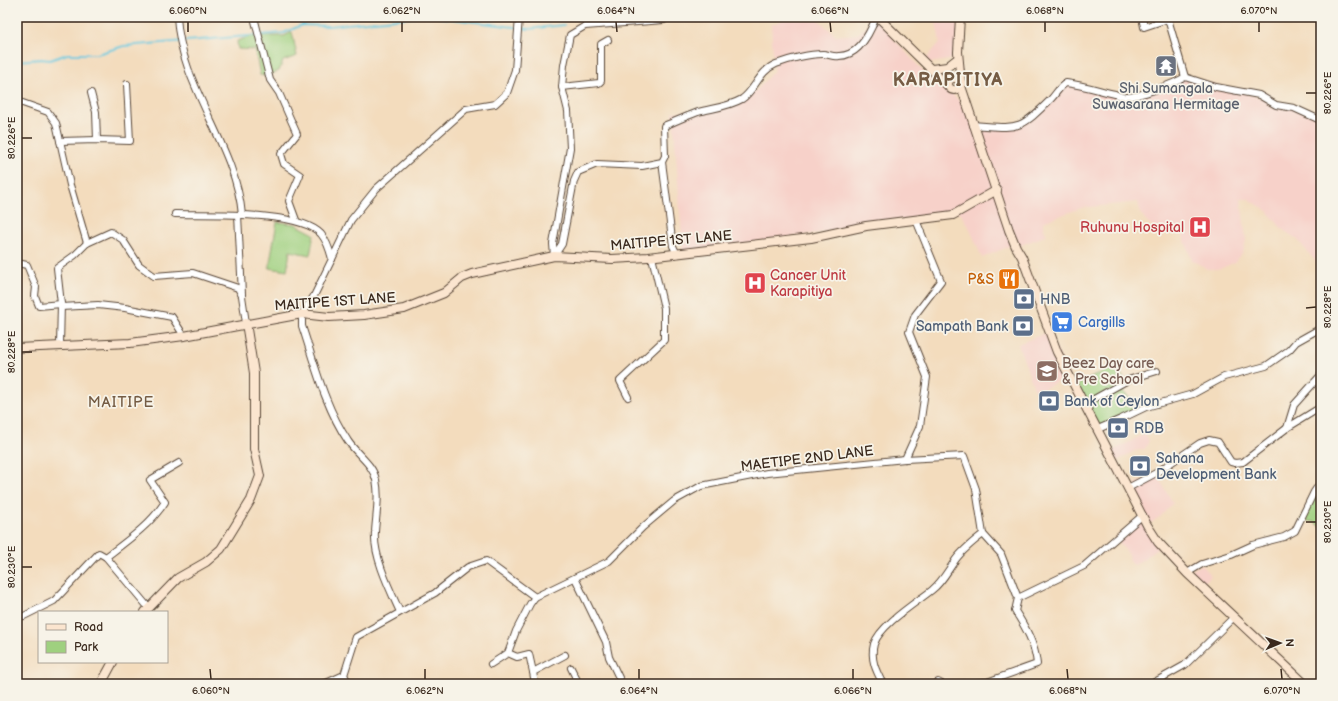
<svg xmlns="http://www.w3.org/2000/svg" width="1338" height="701" viewBox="0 0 1338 701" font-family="'Balsamiq Sans',sans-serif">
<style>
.built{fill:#f7d1c9}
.green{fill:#9fd07f;stroke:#6d7d4e}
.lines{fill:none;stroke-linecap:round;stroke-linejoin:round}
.stream{stroke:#62c8df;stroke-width:2}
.street-casing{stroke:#574536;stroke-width:8}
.secondary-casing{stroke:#574536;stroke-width:10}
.street{stroke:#fff;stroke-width:6}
.secondary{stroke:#fbe5cf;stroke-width:8}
.ticks{fill:none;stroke:#3b2a1e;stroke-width:1.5}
.labels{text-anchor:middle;stroke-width:3.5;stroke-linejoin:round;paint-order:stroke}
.worship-label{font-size:14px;fill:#5b616d;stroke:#f7f3e8}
.health-label{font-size:14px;fill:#be3a42;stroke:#f7f3e8;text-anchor:end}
.street-label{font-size:14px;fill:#3b2a1e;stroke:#f7f3e8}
.food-label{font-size:14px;fill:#c56008;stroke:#f7f3e8;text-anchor:end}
.service-label{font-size:14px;fill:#4e5e75;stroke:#f7f3e8;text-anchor:start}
.shop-label{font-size:14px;fill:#366cbe;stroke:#f7f3e8;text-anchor:start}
.education-label{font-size:14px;fill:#785e54;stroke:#f7f3e8;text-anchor:start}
.neighbourhood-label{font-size:15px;letter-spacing:1px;fill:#755c44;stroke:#f7f3e8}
.district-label{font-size:18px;font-weight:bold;letter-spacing:1px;fill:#755c44;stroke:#f7f3e8}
.neatline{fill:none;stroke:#3b2a1e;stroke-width:1.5}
.ticks-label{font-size:10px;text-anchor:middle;fill:#3b2a1e}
</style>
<rect width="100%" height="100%" fill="#f7f3e8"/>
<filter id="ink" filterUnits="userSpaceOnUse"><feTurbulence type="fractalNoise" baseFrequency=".025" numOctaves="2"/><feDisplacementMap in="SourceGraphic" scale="8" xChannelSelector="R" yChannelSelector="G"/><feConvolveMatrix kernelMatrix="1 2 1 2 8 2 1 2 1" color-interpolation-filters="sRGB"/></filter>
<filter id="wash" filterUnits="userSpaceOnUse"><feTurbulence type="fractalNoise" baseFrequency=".012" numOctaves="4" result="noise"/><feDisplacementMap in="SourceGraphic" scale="16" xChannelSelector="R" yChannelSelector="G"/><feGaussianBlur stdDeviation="0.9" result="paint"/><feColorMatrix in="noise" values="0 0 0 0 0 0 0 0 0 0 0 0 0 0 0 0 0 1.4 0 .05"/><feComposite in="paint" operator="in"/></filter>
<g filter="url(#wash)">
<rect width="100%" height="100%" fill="#f3dcbd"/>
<g class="built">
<polygon points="796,17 815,17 837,36 858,34 876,19 932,81 945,84 954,96 966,107 973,125 1019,126 1066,83 1125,98 1185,77 1237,90 1321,117 1321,268 1297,239 1283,230 1267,211 1249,199 1241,199 1246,240 1243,252 1235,262 1220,269 1207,269 1192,260 1181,230 1162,231 1149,224 1141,214 1138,202 1081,208 1043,222 1044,230 1047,235 1016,247 1014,244 982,258 969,227 959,212 683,253 673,112 702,110 727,103 757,90 774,70 771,25 785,19"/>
<polygon points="935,17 960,17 958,52 949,60 929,63 927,58 940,42"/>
<polygon points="1048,332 1069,376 1045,388 1035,391 1018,344"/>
<polygon points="1145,434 1149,441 1145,449 1134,451 1115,462 1110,452"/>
<polygon points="1156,473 1173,503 1161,516 1148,525 1161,546 1135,565 1130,563 1129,555 1120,544 1117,536 1143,515 1128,488"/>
<polygon points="1202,564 1211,576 1201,585 1187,573"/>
</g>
<g class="green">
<polygon points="292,32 297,56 283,61 279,71 265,76 260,75 255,50 238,49 237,41 252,36 284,36"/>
<polygon points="277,222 295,224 314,234 310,255 290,251 287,271 269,268"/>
<polygon points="1111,363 1123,377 1123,392 1131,399 1136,412 1098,429 1077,385 1104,371"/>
<polygon points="1321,482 1321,527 1314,522 1301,520"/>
</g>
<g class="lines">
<g class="stream">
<polyline points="438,17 529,29 564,25"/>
<polyline points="17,61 41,59 50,60 67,54 97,54 124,46 284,33 302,25 329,26 414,17"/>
</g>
</g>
</g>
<g filter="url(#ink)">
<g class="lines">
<g class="street-casing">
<g id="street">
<path d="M177,17C181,88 236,145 242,215"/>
<polyline points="254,17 270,80 279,93 297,134 281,154 284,164 300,175 289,201 296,220"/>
<polyline points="1142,17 1144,27 1168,19"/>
<polyline points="1172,17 1168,19 1185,77"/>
<polyline points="1185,77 1216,87 1259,95 1276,105 1294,108 1318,119 1321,117"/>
<polyline points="562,87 599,83 601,81 601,44 608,40"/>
<polyline points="91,93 96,112 97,140"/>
<polyline points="17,101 48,112 56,123 70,185 87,243"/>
<path d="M973,125C1018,128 1018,132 1051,99C1056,94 1059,87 1066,83C1082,85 1098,90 1115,94C1118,95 1122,98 1126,97C1138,97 1176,83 1185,77"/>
<polyline points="60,141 97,140 130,141 127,84"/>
<polyline points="662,162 673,246 677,254"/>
<path d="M175,214C208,215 299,210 321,234C327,241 330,251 332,259"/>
<polyline points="238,215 242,294"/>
<path d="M554,256L562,244L574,181L578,172L597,164L642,166L662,162L665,156L664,126C676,121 687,116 698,112C713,108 728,107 742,99C755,90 759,71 776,64C789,59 809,54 823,54C828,54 833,57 839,56C859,56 870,33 876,17"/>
<polyline points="554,256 553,244 570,148 568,111 562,87 564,65 570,35 585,26 664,20 666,17"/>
<polyline points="17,263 27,265 36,287 35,296 39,306 61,304"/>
<polyline points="61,307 98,305 125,308 172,317 184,336"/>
<polyline points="60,345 61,304 57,268 75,255 87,243 111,232 123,240 139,265 154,276 193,273 238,288 242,296 246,323"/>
<polyline points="628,397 620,381 664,340 664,308 652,257"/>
<polyline points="1085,404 1128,380 1157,371"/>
<polyline points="1287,428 1294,405 1321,375"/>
<polyline points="1098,429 1121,419 1146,407 1193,394 1224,377 1266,366 1289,350 1296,342 1321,328"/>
<polyline points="905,459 920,426 927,377 909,332 915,315 941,281 916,220"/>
<polyline points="1128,488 1156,473 1200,443 1209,440 1218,442 1231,462 1235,463 1243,462 1287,428 1321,407"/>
<path d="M106,557C127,541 150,525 165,502L150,480L179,463"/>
<polyline points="1187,573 1202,564 1231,555 1253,545 1284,537 1295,531 1314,492 1321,482"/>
<polyline points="575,578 606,642 609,657 622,684"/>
<path d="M400,612C390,590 373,556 375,532C376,515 380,497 376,480C373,464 357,455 348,441C325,407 315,365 302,326V314L314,296L351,220L376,189L466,109L495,104L507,93L515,70L519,17"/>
<polyline points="24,616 54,601 99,553 106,557 148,607"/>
<polyline points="508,653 517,657 529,654 533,672"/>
<polyline points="491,664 508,653 516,631 530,604 535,597"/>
<polyline points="571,668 579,684"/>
<polyline points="344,675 349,684"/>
<polyline points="324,684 344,675 356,637 435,593 468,567 486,561 535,597 609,561 643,527 674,501 701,486 767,473 905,459 964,456 976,489 983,534 1001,554 1018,598 1084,566 1143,515"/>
<polyline points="535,684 533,672 565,655"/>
<path d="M883,684C876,671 870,659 874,644C880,625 917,602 932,590C942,582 947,572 954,562C961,551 973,542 983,534"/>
<polyline points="935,684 938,682 942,684"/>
<path d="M962,684L987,682L1037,664C1035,644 1026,628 1015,611L1018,598"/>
<polyline points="1151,684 1185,665 1234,617"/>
</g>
</g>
<g class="secondary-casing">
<g id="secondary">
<polyline points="878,17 948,86"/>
<polyline points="960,17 958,52 961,83"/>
<polyline points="932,69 947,67 956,60"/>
<circle cx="954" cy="84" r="6"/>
<polyline points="961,86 1009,230 1016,247 1022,257 1057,352 1147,525 1158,542 1187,573 1305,684"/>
<polyline points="17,348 130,343 184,336 302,314 329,317 364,315 404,309 444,293 462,278 472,274 554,256 612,259 648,257 811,238 866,226 953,215 997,190"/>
<polyline points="145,612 178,578 206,562 221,549 251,500 260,476 254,449 254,373 246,323"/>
<polyline points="101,684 113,662"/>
</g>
</g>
<use href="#street" class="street"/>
<use href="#secondary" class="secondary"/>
</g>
</g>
<path class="ticks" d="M188,22V32M402,22V32M616,22L617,32M830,22L831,32M1045,22V32M1259,22V32M1306,93H1316M22,138H32M1306,308L1316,307M22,352H32M1306,522H1316M22,567H32M210,669L211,679M425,669V679M639,669V679M853,669V679M1067,669L1068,679M1281,669L1282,679"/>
<defs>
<g id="temple-square" transform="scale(1.15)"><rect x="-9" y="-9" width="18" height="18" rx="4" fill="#6b7280" stroke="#f7f3e8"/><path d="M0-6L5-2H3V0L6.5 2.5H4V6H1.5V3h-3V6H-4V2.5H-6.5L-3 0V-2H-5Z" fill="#fff"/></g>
<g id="hospital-square" transform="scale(1.15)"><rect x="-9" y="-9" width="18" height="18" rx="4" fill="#e0444e" stroke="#f7f3e8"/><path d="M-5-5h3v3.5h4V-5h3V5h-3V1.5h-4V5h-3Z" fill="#fff"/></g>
<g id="restaurant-square" transform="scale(1.15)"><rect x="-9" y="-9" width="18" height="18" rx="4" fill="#e8710a" stroke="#f7f3e8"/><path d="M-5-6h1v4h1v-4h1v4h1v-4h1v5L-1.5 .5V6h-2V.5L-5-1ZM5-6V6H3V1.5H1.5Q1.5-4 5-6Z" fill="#fff"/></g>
<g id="bank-square" transform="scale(1.15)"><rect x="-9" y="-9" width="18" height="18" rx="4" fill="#5c6f8a" stroke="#f7f3e8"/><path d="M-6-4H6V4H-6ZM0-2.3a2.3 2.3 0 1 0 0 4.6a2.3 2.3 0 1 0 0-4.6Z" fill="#fff"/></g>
<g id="supermarket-square" transform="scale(1.15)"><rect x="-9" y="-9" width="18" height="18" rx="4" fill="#3f7fe0" stroke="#f7f3e8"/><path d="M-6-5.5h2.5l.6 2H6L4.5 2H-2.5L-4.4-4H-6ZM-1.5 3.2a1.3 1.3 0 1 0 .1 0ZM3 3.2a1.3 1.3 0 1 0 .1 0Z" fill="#fff"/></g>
<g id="school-square" transform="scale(1.15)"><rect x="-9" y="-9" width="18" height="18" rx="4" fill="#8d6e63" stroke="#f7f3e8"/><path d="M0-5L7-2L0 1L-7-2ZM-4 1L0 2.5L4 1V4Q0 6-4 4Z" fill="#fff"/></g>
</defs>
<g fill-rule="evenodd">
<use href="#temple-square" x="1166" y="66"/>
<use href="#hospital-square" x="1200" y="227"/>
<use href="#restaurant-square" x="1009" y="279"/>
<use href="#hospital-square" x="755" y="283"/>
<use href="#bank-square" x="1024" y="299"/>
<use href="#supermarket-square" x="1062" y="322"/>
<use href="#bank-square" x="1023" y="326"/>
<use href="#school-square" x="1047" y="371"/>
<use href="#bank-square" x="1049" y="401"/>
<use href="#bank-square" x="1118" y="428"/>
<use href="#bank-square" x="1140" y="466"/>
</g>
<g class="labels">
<g class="worship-label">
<text x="1166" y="93">Shi Sumangala<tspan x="1166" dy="16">Suwasarana Hermitage</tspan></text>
</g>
<g class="health-label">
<text x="1184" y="232">Ruhunu Hospital</text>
<text x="770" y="280" text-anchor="start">Cancer Unit<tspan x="770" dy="16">Karapitiya</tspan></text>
</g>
<g class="street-label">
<text transform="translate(671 240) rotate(-5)" y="5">MAITIPE 1ST LANE</text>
<text transform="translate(335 301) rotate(-4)" y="5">MAITIPE 1ST LANE</text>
<text transform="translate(807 458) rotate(-7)" y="5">MAETIPE 2ND LANE</text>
</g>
<g class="food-label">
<text x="994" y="284">P&amp;S</text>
</g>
<g class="service-label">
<text x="1040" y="304">HNB</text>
<text x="1008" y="331" text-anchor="end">Sampath Bank</text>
<text x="1064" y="406">Bank of Ceylon</text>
<text x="1134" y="433">RDB</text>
<text x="1156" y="463">Sahana<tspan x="1156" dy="16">Development Bank</tspan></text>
</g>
<g class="shop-label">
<text x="1078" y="327">Cargills</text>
</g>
<g class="education-label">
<text x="1062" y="368">Beez Day care<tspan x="1062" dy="16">&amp; Pre School</tspan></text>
</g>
<g class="neighbourhood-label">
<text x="121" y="407">MAITIPE</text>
</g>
<g class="district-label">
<text x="948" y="86">KARAPITIYA</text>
</g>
</g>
<rect width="1338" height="701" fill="none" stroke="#f7f3e8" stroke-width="44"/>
<rect x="38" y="611" width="130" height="52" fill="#f7f3e8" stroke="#aca397"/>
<rect x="46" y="624" width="20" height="6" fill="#fbe5cf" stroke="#aca397"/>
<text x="74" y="631" font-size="12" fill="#3b2a1e">Road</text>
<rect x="46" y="641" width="20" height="12" fill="#9fd07f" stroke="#aca397"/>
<text x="74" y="651" font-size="12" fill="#3b2a1e">Park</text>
<g transform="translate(1280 643) rotate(88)" stroke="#f7f3e8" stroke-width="3" paint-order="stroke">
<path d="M0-3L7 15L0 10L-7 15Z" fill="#3b2a1e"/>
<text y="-6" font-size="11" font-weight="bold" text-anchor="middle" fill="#3b2a1e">N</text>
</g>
<rect x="22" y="22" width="1294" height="657" class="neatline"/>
<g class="ticks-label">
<text x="188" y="14">6.060°N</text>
<text x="402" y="14">6.062°N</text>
<text x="616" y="14">6.064°N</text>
<text x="830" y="14">6.066°N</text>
<text x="1045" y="14">6.068°N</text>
<text x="1259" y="14">6.070°N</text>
<text transform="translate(1327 93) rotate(-90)" y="4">80.226°E</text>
<text transform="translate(11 138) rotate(-90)" y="4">80.226°E</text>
<text transform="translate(1327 307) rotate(-90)" y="4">80.228°E</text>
<text transform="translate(11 352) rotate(-90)" y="4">80.228°E</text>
<text transform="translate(1327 522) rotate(-90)" y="4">80.230°E</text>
<text transform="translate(11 567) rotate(-90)" y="4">80.230°E</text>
<text x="211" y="694">6.060°N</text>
<text x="425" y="694">6.062°N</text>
<text x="639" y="694">6.064°N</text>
<text x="853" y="694">6.066°N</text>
<text x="1068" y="694">6.068°N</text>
<text x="1282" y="694">6.070°N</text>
</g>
</svg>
